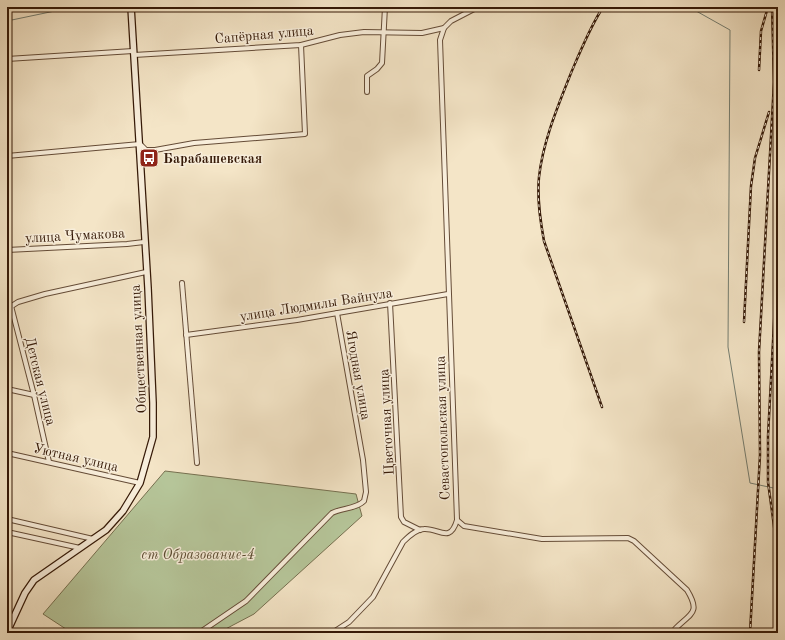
<svg xmlns="http://www.w3.org/2000/svg" width="785" height="640" viewBox="0 0 785 640" font-family="'Old Standard TT',serif">
<style>
.green{fill:#b6c69a;stroke:#767050}
.lines{fill:none;stroke-linecap:round;stroke-linejoin:round}
.stream{stroke:#737d71;stroke-width:1}
.street-casing{stroke:#654c37;stroke-width:6}
.secondary-casing{stroke:#351907;stroke-width:8}
.street{stroke:#f8eedb;stroke-width:4}
.secondary{stroke:#f8eedb;stroke-width:5.5}
.rail-casing{stroke:#351907;stroke-width:2.5}
.rail{stroke:#f8eedb;stroke-width:1;stroke-dasharray:3;stroke-linecap:butt}
.labels{text-anchor:middle;stroke-width:3;stroke-linejoin:round;paint-order:stroke}
.street-label{font-size:14px;fill:#351907;stroke:#f8eedb}
.poi-label{font-size:14px;font-weight:bold;fill:#351907;stroke:#f8eedb;text-anchor:start}
.park-label{font-size:14px;font-style:italic;fill:#5c4d33;stroke:#f8eedb}
</style>
<rect width="100%" height="100%" fill="#f4e5c7"/>
<filter id="stains"><feTurbulence type="fractalNoise" baseFrequency=".005" numOctaves="4"/><feColorMatrix values="0 0 0 0 .2 0 0 0 0 .09 0 0 0 0 .02 0 0 0 .5 -.17"/></filter>
<radialGradient id="worn" r=".72"><stop offset=".6" stop-color="#630" stop-opacity="0"/><stop offset="1" stop-color="#630" stop-opacity=".3"/></radialGradient>
<polygon class="green" points="165,471 356,494 362,516 254,614 218,633 72,633 43,614"/>
<g class="lines">
<g class="stream">
<polyline points="689,7 730,30 728,347 750,483 778,489"/>
<polyline points="7,21 74,7"/>
</g>
<g class="street-casing">
<g id="street">
<path d="M444,28L440,40L457,520L464,526L542,539L628,538L634,541L687,590C701,613 691,613 675,629L674,633"/>
<polyline points="134,55 301,45 340,35 364,32 422,33 444,28 451,21 478,7"/>
<polyline points="7,59 133,51"/>
<polyline points="367,92 367,76 377,69 382,63 385,7"/>
<polyline points="7,156 140,144 146,150 155,150 194,143 305,134 301,45"/>
<polyline points="7,250 127,244 144,242"/>
<polyline points="182,283 197,463"/>
<polyline points="390,303 401,517 404,522 420,530"/>
<polyline points="11,306 34,395 49,462"/>
<polyline points="7,309 18,302 45,294 146,272"/>
<polyline points="186,335 297,320 448,294"/>
<polyline points="7,389 34,395"/>
<polyline points="7,453 140,483"/>
<polyline points="7,519 93,539"/>
<polyline points="7,532 80,548"/>
<path d="M199,633L246,601L332,513C342,508 356,509 364,501L366,492L363,460L337,313"/>
<path d="M332,633L349,622L373,597L403,542C408,537 416,529 424,529C439,528 450,544 457,520"/>
</g>
</g>
<g class="secondary-casing">
<polyline id="secondary" points="7,632 25,593 34,580 106,530 123,511 140,483 153,437 153,403 148,288 131,7"/>
</g>
<use href="#street" class="street"/>
<use href="#secondary" class="secondary"/>
<g class="rail-casing">
<g id="rail">
<path d="M600,12C588,32 580,52 571,73C558,106 543,141 539,177C537,199 540,219 544,241L602,407"/>
<polyline points="759,70 761,31 768,7"/>
<polyline points="778,247 768,436 768,482 778,556"/>
<polyline points="744,322 751,186 755,158 769,112"/>
<polyline points="750,633 760,455 759,352 774,82 772,7"/>
</g>
</g>
<use href="#rail" class="rail"/>
</g>
<defs>
<g id="bus-square" transform="scale(1)"><rect x="-9" y="-9" width="18" height="18" rx="4" fill="#8f2418" stroke="#f8eedb"/><path d="M-5-6H5V4H4V6H2V4H-2V6H-4V4H-5ZM-3.5-4V0h7V-4ZM-3.5 1.2v1.5H-2V1.2ZM2 1.2v1.5H3.5V1.2Z" fill="#fff"/></g>
</defs>
<g fill-rule="evenodd">
<use href="#bus-square" x="149" y="158"/>
</g>
<g class="labels">
<g class="street-label">
<text transform="translate(264 34) rotate(-5)" y="5">Сапёрная улица</text>
<text transform="translate(75 235) rotate(-3)" y="5">улица Чумакова</text>
<text transform="translate(316 304) rotate(-9)" y="5">улица Людмилы Вайнула</text>
<text transform="translate(138 349) rotate(-93)" y="5">Общественная улица</text>
<text transform="translate(359 375) rotate(80)" y="5">Ягодная улица</text>
<text transform="translate(41 381) rotate(76)" y="5">Детская улица</text>
<text transform="translate(386 422) rotate(-93)" y="5">Цветочная улица</text>
<text transform="translate(442 428) rotate(-92)" y="5">Севастопольская улица</text>
<text transform="translate(76 457) rotate(13)" y="5">Уютная улица</text>
</g>
<g class="poi-label">
<text x="163" y="163">Барабашевская</text>
</g>
<g class="park-label">
<text x="198" y="559">ст Образование-4</text>
</g>
</g>
<rect width="785" height="640" fill="none" stroke="#f4e5c7" stroke-width="24"/>
<rect x="8" y="8" width="769" height="624" fill="none" stroke="#351907" stroke-width="2"/>
<rect x="12" y="12" width="761" height="616" fill="none" stroke="#351907"/>
<rect width="100%" height="100%" filter="url(#stains)"/>
<rect width="100%" height="100%" fill="url(#worn)"/>
</svg>
